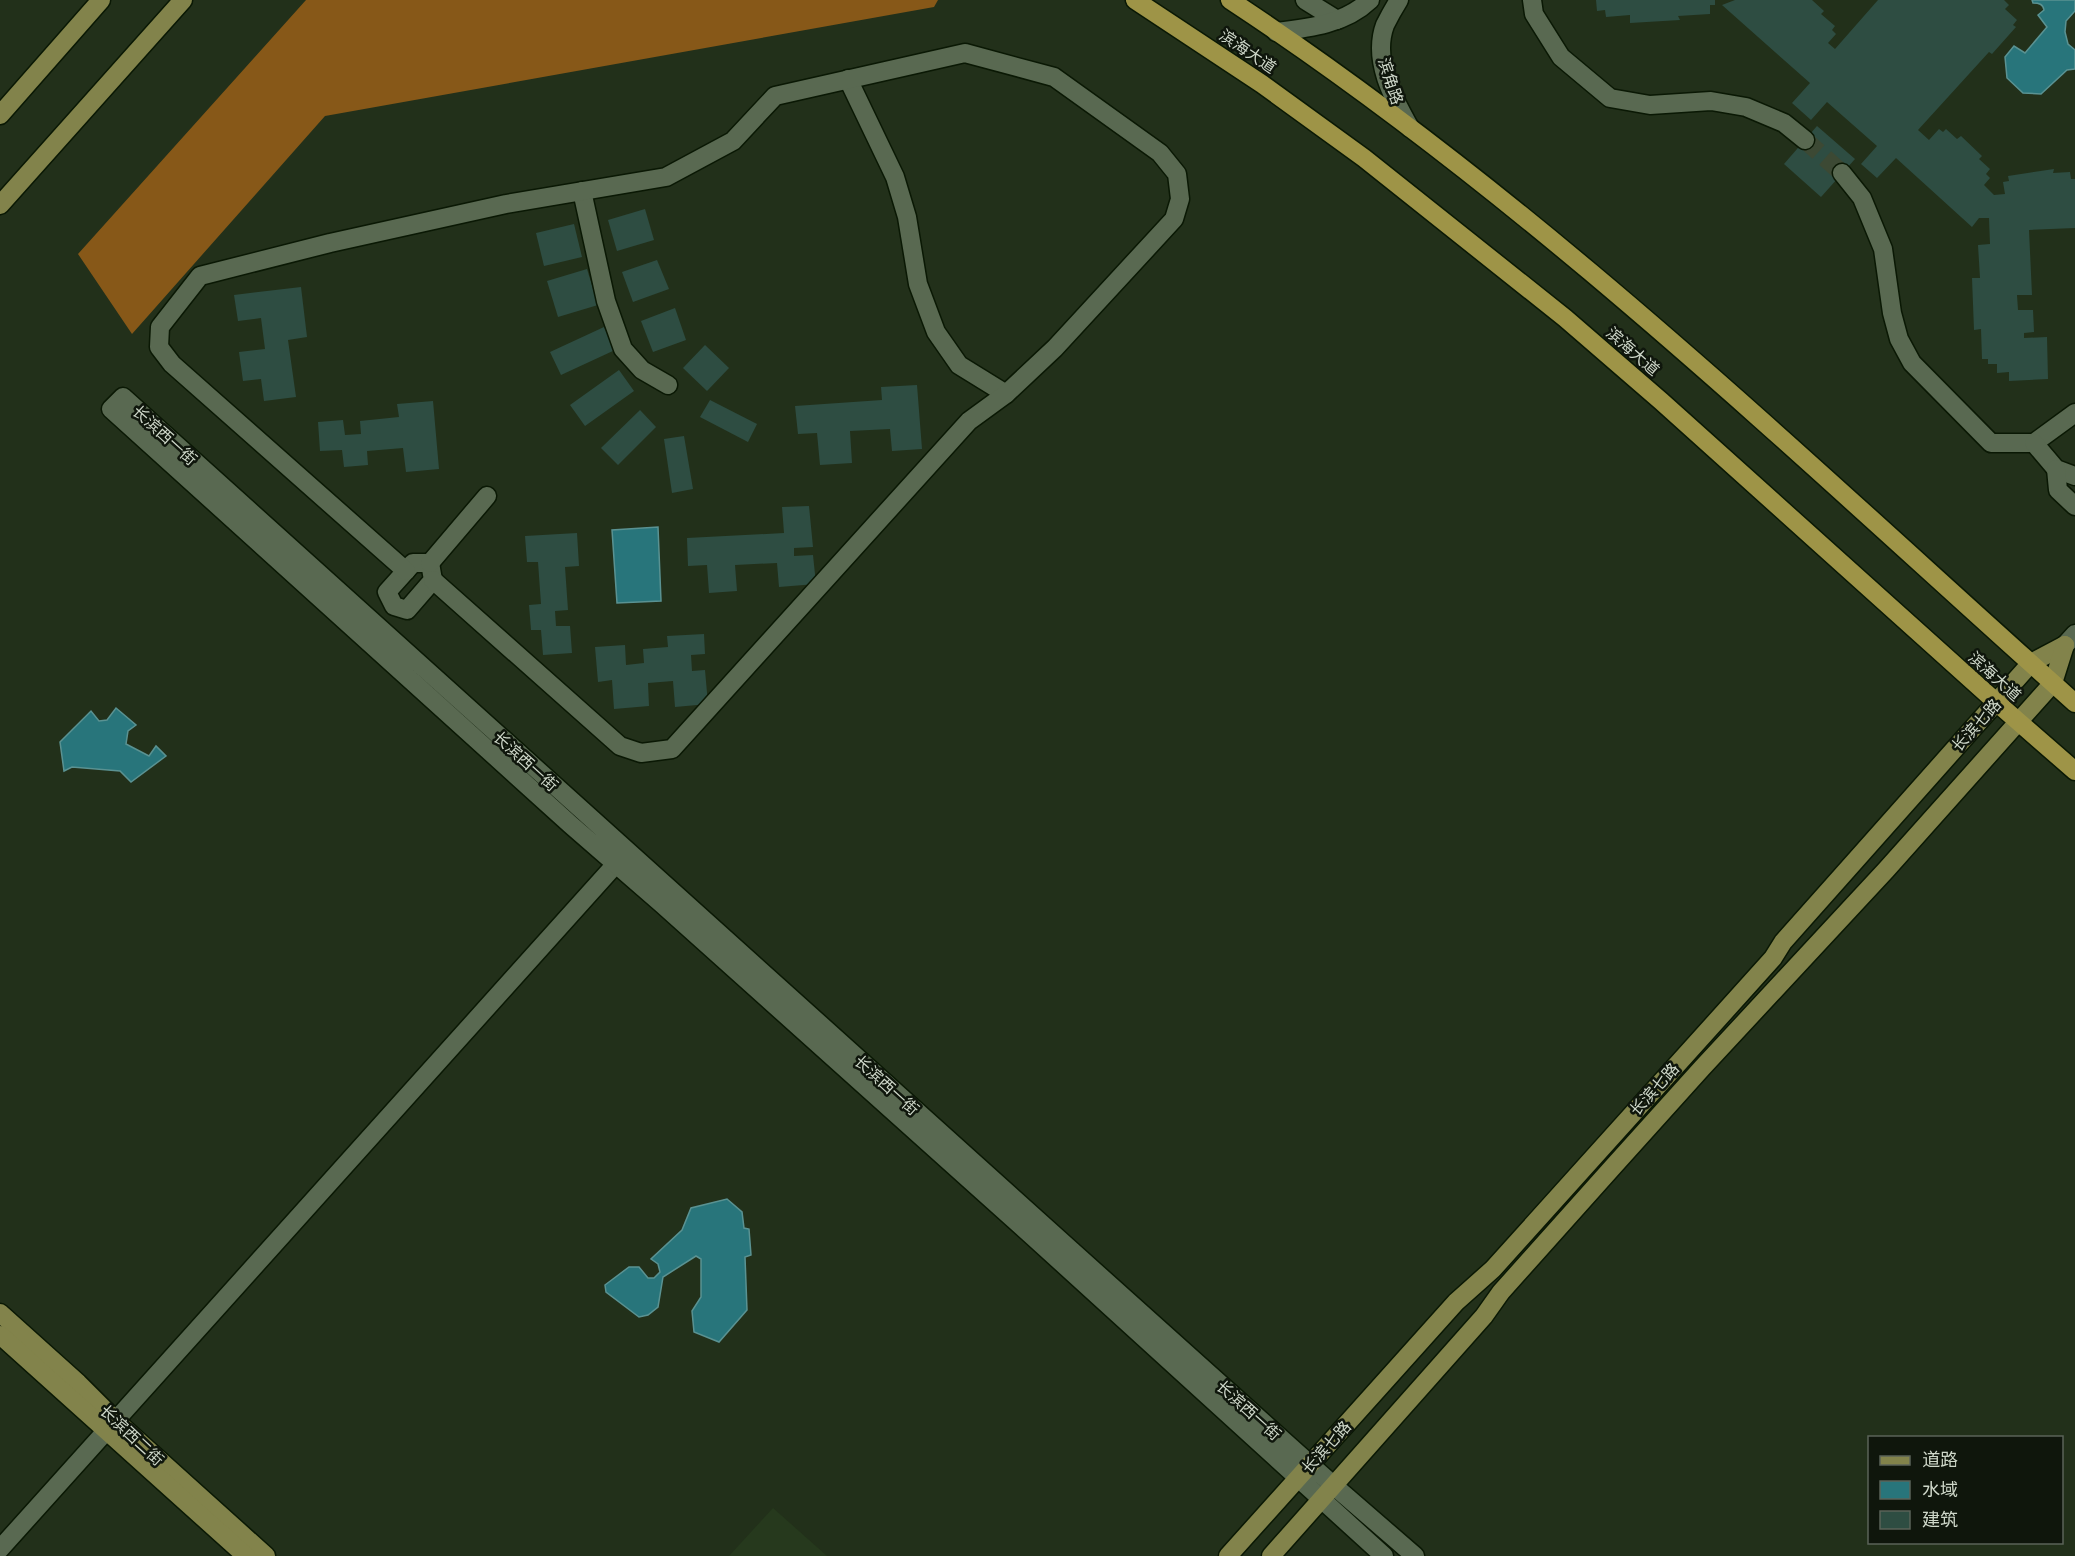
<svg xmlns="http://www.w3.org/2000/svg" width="2075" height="1556" viewBox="0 0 2075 1556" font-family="Merriweather,'Noto Sans SC',serif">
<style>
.built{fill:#26391d}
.forest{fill:#875818}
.water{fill:#28757b;stroke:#5a9292;stroke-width:1.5}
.building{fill:#2e4d42}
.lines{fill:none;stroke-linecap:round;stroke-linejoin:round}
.minor-tunnel{stroke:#3c4934;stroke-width:18;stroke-dasharray:18 9;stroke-linecap:butt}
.minor-casing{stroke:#0a1804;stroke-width:21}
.major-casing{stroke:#0a1804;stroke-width:21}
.highway-casing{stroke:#0a1804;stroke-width:21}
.minor{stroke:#596951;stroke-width:18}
.major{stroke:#82834b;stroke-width:18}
.highway{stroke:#9e9447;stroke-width:18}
.labels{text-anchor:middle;stroke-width:5;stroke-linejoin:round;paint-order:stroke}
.street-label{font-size:16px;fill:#ced7c9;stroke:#0f160c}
</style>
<rect width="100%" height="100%" fill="#22301a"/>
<polygon class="built" points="773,1508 827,1556 729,1556"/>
<polygon class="forest" points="306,0 938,0 934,7 325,116 132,334 78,254"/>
<g class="water">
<path d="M2032,0H2075V11L2066,21L2065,32L2068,44L2075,50V69L2067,70L2041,94L2023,93L2007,78L2005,57L2014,46L2025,53L2047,27L2038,15L2044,10C2043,4 2039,3 2033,3Z"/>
<polygon points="658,527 661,601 617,603 612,530"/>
<polygon points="116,708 136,725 128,731 126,744 149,756 156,746 166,756 131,782 120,771 72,767 64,771 60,742 91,711 99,721 107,720"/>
<polygon points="727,1199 742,1212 744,1228 749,1229 751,1255 745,1257 747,1310 719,1342 694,1332 692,1311 701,1297 701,1259 696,1256 663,1277 658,1307 648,1315 639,1317 606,1292 605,1285 629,1267 639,1267 648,1278 654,1278 660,1272 658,1264 651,1259 682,1230 691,1208"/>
</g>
<g class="building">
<polygon points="1596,0 1715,0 1715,5 1710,5 1710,14 1678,16 1680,20 1630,23 1630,15 1606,17 1605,10 1597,11"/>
<polygon points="1735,0 1812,0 1824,11 1821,14 1835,26 1832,30 1836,34 1828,43 1835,49 1878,0 2004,0 2009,5 2005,9 2017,20 2013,25 2016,27 1992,54 1989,52 1918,130 1929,140 1939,129 1943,132 1946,129 1957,139 1961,136 1982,156 1979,159 1990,169 1986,174 1990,178 1984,185 1994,195 2005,194 2003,182 2009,181 2008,176 2054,169 2053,173 2070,172 2071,179 2075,179 2075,228 2029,230 2032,295 2017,295 2018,310 2033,310 2034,332 2024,333 2024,338 2047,337 2048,379 2009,381 2009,372 1997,373 1997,364 1988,364 1988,359 1982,359 1981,329 1974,330 1972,278 1980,278 1978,245 1990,244 1989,218 1979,218 1972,227 1896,158 1877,178 1861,164 1877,146 1827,102 1811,120 1792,103 1810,83 1722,5"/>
<polygon points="1817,126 1855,159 1821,197 1784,164"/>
<polygon points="645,209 654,240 617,251 608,220"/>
<polygon points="574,224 582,257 544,266 536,233"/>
<polygon points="657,260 669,289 633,302 622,272"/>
<polygon points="587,269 598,305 558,317 547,281"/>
<polygon points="301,287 307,337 288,340 296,397 264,401 261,379 243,381 239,352 265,349 261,318 238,321 234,295"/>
<polygon points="675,308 686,340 653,352 641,321"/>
<polygon points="604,327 615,350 561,375 550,352"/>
<polygon points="705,345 729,368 707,391 683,368"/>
<polygon points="619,370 634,391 585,426 570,405"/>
<polygon points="917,385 922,449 892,451 890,429 850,431 852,463 820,465 817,433 798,434 795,406 882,400 881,387"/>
<polygon points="710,400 757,424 748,442 700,417"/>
<polygon points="433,401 439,469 406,472 403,448 367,451 368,465 344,467 342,450 320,451 318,422 343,420 345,435 361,434 360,421 399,417 397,404"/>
<polygon points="640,410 656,427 618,465 601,448"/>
<polygon points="684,436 693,489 672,493 664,439"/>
<polygon points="809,506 813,547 794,548 794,556 813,555 816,584 779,587 777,563 735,565 737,591 709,593 707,565 688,566 687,538 784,533 782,507"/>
<polygon points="577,533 579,566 565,567 568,610 555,611 556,626 570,626 572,653 543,655 541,630 531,630 529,605 541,604 538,562 527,562 525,536"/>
<polygon points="704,634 705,654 691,655 692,671 705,670 708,704 675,707 673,681 648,683 649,706 614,709 612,680 598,682 595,647 625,645 626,665 644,663 643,649 668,647 667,636"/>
</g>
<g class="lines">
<polyline class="minor-tunnel" points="1805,140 1842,173"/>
<g class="minor-casing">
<g id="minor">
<polyline points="1305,0 1337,20"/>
<path d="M1399,0C1394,8 1389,17 1385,25C1372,60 1393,98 1410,128"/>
<polyline points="1532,0 1534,14 1561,57 1610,98 1650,105 1711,101 1746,107 1784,123 1805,140"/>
<path d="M1276,32C1310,28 1345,24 1370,0"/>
<polyline points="848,79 895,177 907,217 918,284 936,332 959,365 1006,394"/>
<polyline points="1842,173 1862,198 1883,249 1892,313 1899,339 1912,363 1991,443 2034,443 2075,413"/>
<polyline points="582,191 606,301 623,349 642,370 668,385"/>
<polyline points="2034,443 2056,469 2075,476"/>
<polyline points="2056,469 2058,490 2075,506"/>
<polygon points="413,563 430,563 433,580 407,610 394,606 387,592"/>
<polyline points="430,563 487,496"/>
<polyline points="406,571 172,364 159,347 160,327 200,276 330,243 506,204 666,177 733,141 775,96 965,53 1054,77 1160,153 1177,174 1180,199 1174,219 1055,348 1006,394 969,421 672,749 641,753 620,746 433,580"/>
<polyline points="2065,645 2075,634"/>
<polyline points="0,1549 624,855"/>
<polyline points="1384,1556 1029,1233 662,904 571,825 111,409 123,397 1072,1251 1333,1485 1415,1556"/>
</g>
</g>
<g class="major-casing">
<g id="major">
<polyline points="0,115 101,0"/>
<polyline points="0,205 183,0"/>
<polyline points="0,1313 78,1383 116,1421 266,1556"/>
<polyline points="0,1335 246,1556"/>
<polyline points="1228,1556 1456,1302 1493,1269 1773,958 1783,942 2031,663 2065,645"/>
<polyline points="1271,1556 1484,1316 1501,1292 1611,1169 1702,1068 1886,870 2053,683 2065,645"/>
</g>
</g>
<g class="highway-casing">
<g id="highway">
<polyline points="1135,0 1262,84 1364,158 1565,318 1661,401 1996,702 2075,771"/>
<path d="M1230,0C1537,202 1802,459 2075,703"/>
</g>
</g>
<use href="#minor" class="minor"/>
<use href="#major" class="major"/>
<use href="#highway" class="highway"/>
</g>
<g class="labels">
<g class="street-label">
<text transform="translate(1248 51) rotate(34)" y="6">滨海大道</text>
<text transform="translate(1391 81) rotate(72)" y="6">滨角路</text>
<text transform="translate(1633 351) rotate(41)" y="6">滨海大道</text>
<text transform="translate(165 435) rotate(42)" y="6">长滨西一街</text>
<text transform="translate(1995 676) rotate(42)" y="6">滨海大道</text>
<text transform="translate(1976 725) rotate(-48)" y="6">长滨七路</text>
<text transform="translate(526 761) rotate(42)" y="6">长滨西一街</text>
<text transform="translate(887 1085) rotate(42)" y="6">长滨西一街</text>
<text transform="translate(1654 1089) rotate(-48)" y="6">长滨七路</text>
<text transform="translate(1249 1410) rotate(42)" y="6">长滨西一街</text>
<text transform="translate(132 1435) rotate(43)" y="6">长滨西二街</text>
<text transform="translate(1326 1447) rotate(-48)" y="6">长滨七路</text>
</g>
</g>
<rect x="1868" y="1436" width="195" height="108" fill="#0f160c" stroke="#5b6358" stroke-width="1.5"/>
<rect x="1880" y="1456" width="30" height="9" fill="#82834b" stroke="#5b6358" stroke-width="1.5"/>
<text x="1922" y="1466" font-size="18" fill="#ced7c9">道路</text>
<rect x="1880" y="1481" width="30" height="18" fill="#28757b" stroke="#5b6358" stroke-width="1.5"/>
<text x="1922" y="1496" font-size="18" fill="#ced7c9">水域</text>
<rect x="1880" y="1511" width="30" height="18" fill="#2e4d42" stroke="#5b6358" stroke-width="1.5"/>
<text x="1922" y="1526" font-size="18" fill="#ced7c9">建筑</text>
</svg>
